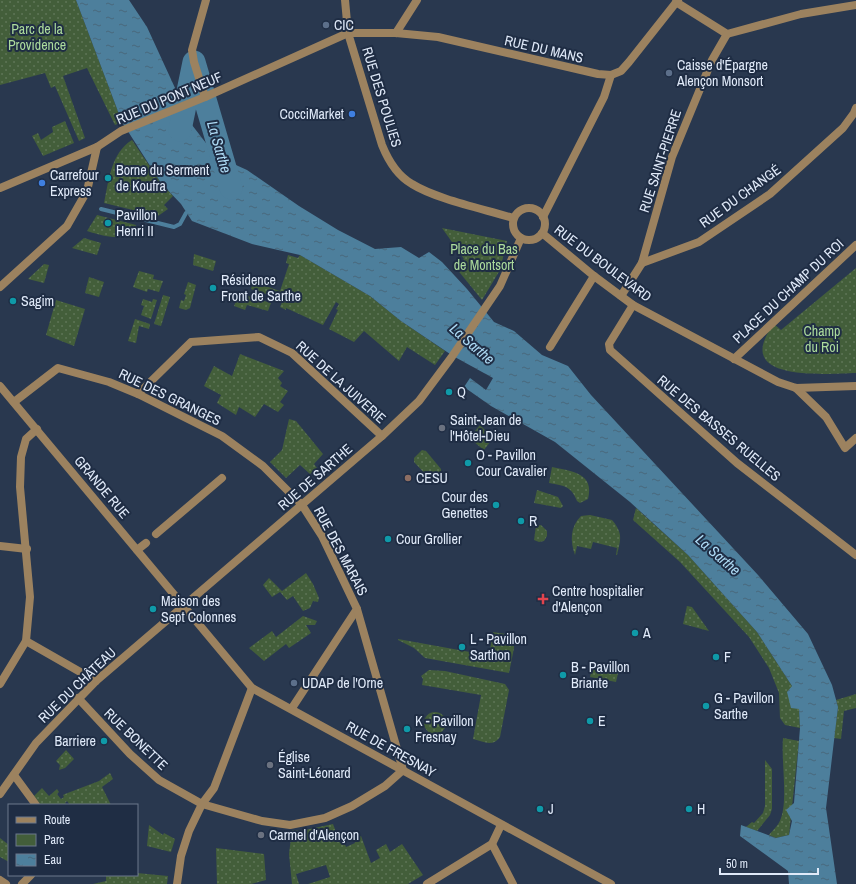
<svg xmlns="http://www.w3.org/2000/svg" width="856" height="884" viewBox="0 0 856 884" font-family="'Archivo Narrow',sans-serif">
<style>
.green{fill:url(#green-dots)}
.water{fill:url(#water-ripples)}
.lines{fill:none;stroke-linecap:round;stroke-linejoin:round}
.stream{stroke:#4d7f9c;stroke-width:4}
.river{stroke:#4d7f9c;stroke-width:23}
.minor{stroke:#9c825f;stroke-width:8}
.tertiary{stroke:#9c825f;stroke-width:8}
.service-dot{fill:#5c6f8a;stroke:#1f2d44;stroke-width:1.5}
.shop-dot{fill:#3f7fe0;stroke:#1f2d44;stroke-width:1.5}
.culture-dot{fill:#0f9aa8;stroke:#1f2d44;stroke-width:1.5}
.worship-dot{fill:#6b7280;stroke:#1f2d44;stroke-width:1.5}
.education-dot{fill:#8d6e63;stroke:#1f2d44;stroke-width:1.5}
.health-dot{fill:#e0444e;stroke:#1f2d44;stroke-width:1.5}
.labels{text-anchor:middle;stroke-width:4;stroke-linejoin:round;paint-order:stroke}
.poi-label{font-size:14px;fill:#e0eaf9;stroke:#1f2d44;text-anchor:start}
.park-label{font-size:14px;fill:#acdb9c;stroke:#1f2d44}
.street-label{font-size:14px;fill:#e0eaf9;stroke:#1f2d44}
.water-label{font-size:15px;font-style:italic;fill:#aedbf5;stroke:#1f2d44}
</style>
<defs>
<pattern id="green-dots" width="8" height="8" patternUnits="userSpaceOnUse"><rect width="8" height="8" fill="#435e3a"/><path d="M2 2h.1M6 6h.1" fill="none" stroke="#5e7557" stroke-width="1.8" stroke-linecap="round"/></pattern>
<pattern id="water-ripples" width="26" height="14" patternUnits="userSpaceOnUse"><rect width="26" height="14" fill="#4d7f9c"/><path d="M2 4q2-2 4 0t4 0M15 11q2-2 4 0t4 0" fill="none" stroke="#49687c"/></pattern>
</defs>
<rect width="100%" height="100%" fill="#29384f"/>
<g class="green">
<polygon points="0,0 76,0 122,122 115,125 87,68 63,76 85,138 79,141 55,86 51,88 45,73 0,85"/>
<polygon points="65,121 74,143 43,156 32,136 38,133 41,140 53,132 52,127"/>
<path d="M132,140L161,183L173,196L164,205L168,209L158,216L104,203C109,180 111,153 132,140Z"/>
<path d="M97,215L136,225L133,234C117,240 103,236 87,231Z"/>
<polygon points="442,228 507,241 500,270 482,300 456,268 464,259"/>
<polygon points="84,238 101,243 97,255 72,248"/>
<polygon points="194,254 216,261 213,271 193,265"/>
<polygon points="288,255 298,258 300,255 370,296 401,321 445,351 435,365 407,347 399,361 364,331 354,342 329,329 338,310 336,309 339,304 336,302 323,325 286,308 286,310 280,307 283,300 251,289 253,282 280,291 289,264 286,263"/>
<polygon points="44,264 49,265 44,283 28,279"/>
<path d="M856,268V373C824,374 730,382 774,324L781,330Z"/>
<polygon points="139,271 154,275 153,279 163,281 159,292 148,289 147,292 133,287"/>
<polygon points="89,277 104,282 99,297 85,293"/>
<polygon points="188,282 196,285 190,308 186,310 179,308 181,300 184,301 186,295 184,294"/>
<polygon points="239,293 271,303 268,311 247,305 245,310 234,306"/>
<polygon points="163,295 170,297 161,326 154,324"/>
<polygon points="143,299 152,302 153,299 157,300 151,319 141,315 144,306 141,305"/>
<polygon points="56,300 85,309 74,346 46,335"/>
<polygon points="135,319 150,324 149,329 139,326 136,343 128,341"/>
<polygon points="240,354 284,371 278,378 282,383 280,386 288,391 280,402 284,405 278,412 264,404 255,417 239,407 236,415 217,403 221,395 204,386 214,366 232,376"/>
<polygon points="289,419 296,421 323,454 314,464 317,468 310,474 300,465 286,478 270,462 282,450"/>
<polygon points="480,425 493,438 484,450 469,438"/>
<polygon points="422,450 426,451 441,469 441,473 434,479 430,479 414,462 414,458"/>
<path d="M552,467C571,471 595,473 588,499L580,503L577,501C571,486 565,486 549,483Z"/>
<polygon points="537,490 558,497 563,506 561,508 534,503"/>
<polygon points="636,508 688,555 757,632 792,686 799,709 800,728 785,725 780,718 779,693 769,668 749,637 680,562 633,520"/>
<path d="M590,515L612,520C623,533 621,539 617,555H616L617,548L593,542L591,549L577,546L575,555C570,541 570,527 581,516Z"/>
<polygon points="541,525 547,531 547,536 544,541 539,542 534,540 536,526"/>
<polygon points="306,573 313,584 319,598 318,602 313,601 310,608 303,611 293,596 287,600 280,592 272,597 263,585 269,578 282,591"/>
<polygon points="687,606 692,607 709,631 683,624"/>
<polygon points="303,616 317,621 315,625 306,625 311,633 289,648 286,644 264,661 249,648 272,631 276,637"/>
<polygon points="493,632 506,634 514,640 514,648 509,673 425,658 414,648 398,640 398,639 481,654 480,660 488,661"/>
<polygon points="593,664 619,669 616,682 590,677"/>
<path d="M429,670L445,671L505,684L509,690L500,737C493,747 484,742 473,739L481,695L422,685L423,679L421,676Z"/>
<polygon points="856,694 856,708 844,711 841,739 834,738 838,707 836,700"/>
<circle cx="435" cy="723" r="11"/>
<path d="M783,738L799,741L789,835L776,838L769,835C773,830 779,825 781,818C788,799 781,760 783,738Z"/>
<polygon points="66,750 74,759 65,768 59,770 60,765 56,761"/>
<polygon points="765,760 772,769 772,809 770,815 757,831 746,827 752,822 754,823 763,813 765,806"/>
<polygon points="110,773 113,779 102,787 111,805 70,805 67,801 65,803 67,805 41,805 34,796 42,788 49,796 57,789 59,792 57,794 61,799 64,797 63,795 65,794 99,781"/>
<polygon points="333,824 340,843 344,842 346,847 355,843 354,839 361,836 371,863 380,858 376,850 386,844 390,852 402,844 423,875 408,884 308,884 330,877 326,865 296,874 299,884 292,884 289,854 292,830 300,831"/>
<polygon points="149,825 163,835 164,833 175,839 171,852 147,846"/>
<polygon points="0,838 9,845 9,862 0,857"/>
<polygon points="216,848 264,854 266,880 251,884 217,884"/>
<polygon points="137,873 168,876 167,884 93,884 106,881 106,875 137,875"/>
</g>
<polygon class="water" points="76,0 129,0 147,27 192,125 216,156 247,170 299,206 338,230 375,249 401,247 419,258 429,252 442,262 467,289 494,322 514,331 542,355 568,366 591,395 758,575 808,634 832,685 838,707 826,808 837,884 789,884 788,871 740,836 741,825 776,838 789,835 792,821 786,810 794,803 800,728 799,709 791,708 787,692 792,686 757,632 688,555 630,502 555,442 491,406 464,387 470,378 486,390 493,378 453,356 401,321 370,296 300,255 252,244 192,221 181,204 161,183 122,122"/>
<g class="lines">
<polyline class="stream" points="101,209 174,227 180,224 186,213"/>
<polyline class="river" points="180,130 194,62 231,188"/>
<g class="minor">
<polyline points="676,2 727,34 801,14 856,5"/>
<polyline points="348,33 396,33 438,37 598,74 611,75 621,71 629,62 678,0"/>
<polyline points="396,33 417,0"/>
<polyline points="205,97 194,62 192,50 206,0"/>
<polyline points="0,188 97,147"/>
<circle cx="529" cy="224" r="16"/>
<polyline points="543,217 604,97 611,75"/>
<polyline points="642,263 699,242 770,194 843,128 854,113 856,108"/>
<polyline points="621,296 642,263 672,157 712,60 727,34"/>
<polyline points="633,305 609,344 610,350 737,463 856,555"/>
<polyline points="550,347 594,276"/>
<polyline points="734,359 856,245"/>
<polyline points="796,388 826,417 845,448 856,438"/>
<polyline points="138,394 191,342 259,337 292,353 382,436"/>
<polyline points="14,402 58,368 109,382 138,394 222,436 263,466 302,505 322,536 357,609 292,708"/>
<polyline points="156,534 222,478"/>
<polyline points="0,546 27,549"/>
<polyline points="137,550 146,543"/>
<polyline points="26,641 96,681"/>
<polyline points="0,684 26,641 30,597 20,487 21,457 26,439 37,429"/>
<polyline points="78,698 130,754 159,780 202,804 262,821 290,825 325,818 352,806 385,786 403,770 357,609"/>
<polyline points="14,775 36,805"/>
<polyline points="0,794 36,743 96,681 382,436 419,401 451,358 500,286 521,238"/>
<polyline points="492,844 513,884"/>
<polyline points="0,880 6,884"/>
<polyline points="22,884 31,875"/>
<polyline points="177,884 181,856 189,831 202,804 214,788 252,688"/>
<polyline points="427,884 492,844 501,825"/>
</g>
<g class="tertiary">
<path d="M345,0L348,33L382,145C388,160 398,176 412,184C436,199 484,209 513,218"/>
<polyline points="542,233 594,276 633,305 778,382 796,388 856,386"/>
<polyline points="0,287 67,226 87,191 97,147 121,131 205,97 348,33"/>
<polyline points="0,386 252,688 611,884"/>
</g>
</g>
<g class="service-dot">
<circle cx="326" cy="25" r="4"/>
<circle cx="669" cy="73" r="4"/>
<circle cx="294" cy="683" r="4"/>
</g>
<g class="shop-dot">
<circle cx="352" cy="114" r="4"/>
<circle cx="42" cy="183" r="4"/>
</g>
<g class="culture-dot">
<circle cx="108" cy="178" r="4"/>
<circle cx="108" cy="223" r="4"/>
<circle cx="213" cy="288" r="4"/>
<circle cx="13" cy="301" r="4"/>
<circle cx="449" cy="392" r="4"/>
<circle cx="468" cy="463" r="4"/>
<circle cx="496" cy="505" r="4"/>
<circle cx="521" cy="521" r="4"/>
<circle cx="388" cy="539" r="4"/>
<circle cx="153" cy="609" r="4"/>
<circle cx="635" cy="633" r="4"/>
<circle cx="462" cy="647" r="4"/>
<circle cx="716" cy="657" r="4"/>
<circle cx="563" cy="675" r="4"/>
<circle cx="706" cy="706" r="4"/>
<circle cx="590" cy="721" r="4"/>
<circle cx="407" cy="729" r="4"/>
<circle cx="104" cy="741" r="4"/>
<circle cx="540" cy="809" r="4"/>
<circle cx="689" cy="809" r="4"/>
</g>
<g class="worship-dot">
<circle cx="442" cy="428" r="4"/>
<circle cx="270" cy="765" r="4"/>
<circle cx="261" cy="835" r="4"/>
</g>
<circle class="education-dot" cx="408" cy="478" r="4"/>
<path class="health-dot" d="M541 593h4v4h4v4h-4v4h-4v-4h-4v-4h4z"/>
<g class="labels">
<g class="poi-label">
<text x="334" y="30">CIC</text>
<text x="677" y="70">Caisse d'Épargne<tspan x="677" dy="16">Alençon Monsort</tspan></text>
<text x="344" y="119" text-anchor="end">CocciMarket</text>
<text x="116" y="175">Borne du Serment<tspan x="116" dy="16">de Koufra</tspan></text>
<text x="50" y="180">Carrefour<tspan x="50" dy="16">Express</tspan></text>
<text x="116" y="220">Pavillon<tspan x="116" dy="16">Henri II</tspan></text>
<text x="221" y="285">Résidence<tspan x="221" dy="16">Front de Sarthe</tspan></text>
<text x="21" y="306">Sagim</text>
<text x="457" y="397">Q</text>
<text x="450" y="425">Saint-Jean de<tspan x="450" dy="16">l'Hôtel-Dieu</tspan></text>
<text x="476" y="460">O - Pavillon<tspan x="476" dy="16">Cour Cavalier</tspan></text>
<text x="416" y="483">CESU</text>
<text x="488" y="502" text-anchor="end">Cour des<tspan x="488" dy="16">Genettes</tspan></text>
<text x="529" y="526">R</text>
<text x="396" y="544">Cour Grollier</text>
<text x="552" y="596">Centre hospitalier<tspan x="552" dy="16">d'Alençon</tspan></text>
<text x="161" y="606">Maison des<tspan x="161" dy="16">Sept Colonnes</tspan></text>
<text x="643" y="638">A</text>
<text x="470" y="644">L - Pavillon<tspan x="470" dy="16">Sarthon</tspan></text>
<text x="724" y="662">F</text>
<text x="571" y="672">B - Pavillon<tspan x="571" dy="16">Briante</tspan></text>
<text x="302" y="688">UDAP de l'Orne</text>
<text x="714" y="703">G - Pavillon<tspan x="714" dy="16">Sarthe</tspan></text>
<text x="415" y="726">K - Pavillon<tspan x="415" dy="16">Fresnay</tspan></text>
<text x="598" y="726">E</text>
<text x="96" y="746" text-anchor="end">Barriere</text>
<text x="278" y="762">Église<tspan x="278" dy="16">Saint-Léonard</tspan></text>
<text x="548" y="814">J</text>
<text x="697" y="814">H</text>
<text x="269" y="840">Carmel d'Alençon</text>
</g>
<g class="park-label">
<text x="37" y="34">Parc de la<tspan x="37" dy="16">Providence</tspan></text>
<text x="484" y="254">Place du Bas<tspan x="484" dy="16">de Montsort</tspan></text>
<text x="822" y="336">Champ<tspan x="822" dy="16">du Roi</tspan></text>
</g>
<g class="street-label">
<text transform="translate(544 49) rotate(13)" y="5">RUE DU MANS</text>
<text transform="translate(382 97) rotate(73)" y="5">RUE DES POULIES</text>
<text transform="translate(169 98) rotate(-23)" y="5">RUE DU PONT NEUF</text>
<text transform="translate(660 161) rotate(-72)" y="5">RUE SAINT-PIERRE</text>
<text transform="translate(740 196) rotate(-36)" y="5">RUE DU CHANGÉ</text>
<text transform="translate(603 263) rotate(37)" y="5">RUE DU BOULEVARD</text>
<text transform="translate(788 291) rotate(-43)" y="5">PLACE DU CHAMP DU ROI</text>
<text transform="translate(341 382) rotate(42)" y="5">RUE DE LA JUIVERIE</text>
<text transform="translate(170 397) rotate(26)" y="5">RUE DES GRANGES</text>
<text transform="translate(719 428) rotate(40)" y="5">RUE DES BASSES RUELLES</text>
<text transform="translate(315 477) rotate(-41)" y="5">RUE DE SARTHE</text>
<text transform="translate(102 487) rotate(50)" y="5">GRANDE RUE</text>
<text transform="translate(341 551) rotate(62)" y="5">RUE DES MARAIS</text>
<text transform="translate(77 685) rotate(-44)" y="5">RUE DU CHÂTEAU</text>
<text transform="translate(136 739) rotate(44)" y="5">RUE BONETTE</text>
<text transform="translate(391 749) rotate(29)" y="5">RUE DE FRESNAY</text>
</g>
<g class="water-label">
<text transform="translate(219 147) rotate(74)" y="5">La Sarthe</text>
<text transform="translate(472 344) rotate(41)" y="5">La Sarthe</text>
<text transform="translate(718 555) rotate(41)" y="5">La Sarthe</text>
</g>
</g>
<rect x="8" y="804" width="130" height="72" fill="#1f2d44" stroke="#6c798c"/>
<rect x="16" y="817" width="20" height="6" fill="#9c825f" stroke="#6c798c"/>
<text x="44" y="824" font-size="12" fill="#e0eaf9">Route</text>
<rect x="16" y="834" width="20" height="12" fill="#435e3a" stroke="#6c798c"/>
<text x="44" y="844" font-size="12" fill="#e0eaf9">Parc</text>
<rect x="16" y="854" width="20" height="12" fill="url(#water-ripples)" stroke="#6c798c"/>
<text x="44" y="864" font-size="12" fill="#e0eaf9">Eau</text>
<path d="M720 868v6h98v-6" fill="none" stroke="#e0eaf9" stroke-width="2"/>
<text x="726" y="868" font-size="12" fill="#e0eaf9" stroke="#1f2d44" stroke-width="3" paint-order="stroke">50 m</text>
</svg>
